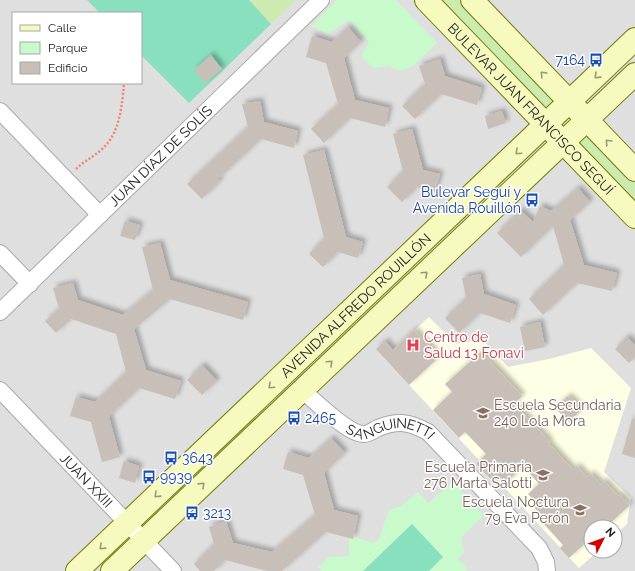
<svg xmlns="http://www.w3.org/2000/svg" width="635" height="571" viewBox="0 0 635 571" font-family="Raleway,sans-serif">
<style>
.residential{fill:#e0dfdf;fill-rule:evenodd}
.education{fill:#ffffe5}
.grass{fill:#cdebb0}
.park{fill:#c8facc}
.pitch{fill:#88e0be}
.building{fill:#c7bfb8;filter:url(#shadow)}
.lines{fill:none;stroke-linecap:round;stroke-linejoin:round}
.street-casing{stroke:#a9a9a9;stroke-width:18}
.secondary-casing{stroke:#707d05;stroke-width:24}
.path{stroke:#fa8072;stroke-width:2.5;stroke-dasharray:2 2;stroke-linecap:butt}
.street{stroke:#fff;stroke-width:16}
.secondary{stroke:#f7fabf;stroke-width:22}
.oneway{stroke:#979978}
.labels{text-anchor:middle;stroke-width:3;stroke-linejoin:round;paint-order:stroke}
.transit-label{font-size:14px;fill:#164399;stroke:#fff;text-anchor:start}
.street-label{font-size:14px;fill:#222;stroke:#fff}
.health-label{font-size:14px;fill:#be3a42;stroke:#fff;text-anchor:start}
.education-label{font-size:14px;fill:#785e54;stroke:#fff;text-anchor:end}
</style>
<defs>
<filter id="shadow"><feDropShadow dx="3.5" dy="-3.5" stdDeviation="2" flood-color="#0004"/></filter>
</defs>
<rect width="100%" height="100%" fill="#f2efe9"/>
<path class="residential" d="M0,0H635V571H0ZM13,13H141V83H13ZM591,527H615V551H591Z"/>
<polygon class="education" points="429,317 456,344 482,339 508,367 549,359 591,348 631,388 604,472 631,498 627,524 615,535 615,527 591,527 591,551 598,551 579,568 503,486 499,489 476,464 479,460 384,358"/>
<g class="grass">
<polygon points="249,0 296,0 271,24"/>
<polygon points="426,0 472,0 635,170 635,217"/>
</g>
<g class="park">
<polygon points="337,0 396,0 437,43 414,65 401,71 389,66 374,68 361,56 369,42 349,20 328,34 311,26"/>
<polygon points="453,482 484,515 461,538 464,552 458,559 468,569 466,571 321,571 318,567 329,557 349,556 349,535 372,543 379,539 389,510 401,506 418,492 428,503"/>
</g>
<g class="pitch">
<polygon points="87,0 249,0 271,24 189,103 141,55 141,13 100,13"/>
<polygon points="412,524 443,557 429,571 363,571"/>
</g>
<g class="building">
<polygon points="348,27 361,42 344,58 355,100 389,108 385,127 350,118 324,143 311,129 338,104 326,63 306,57 312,36 332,42"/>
<polygon points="211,55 222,69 205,83 194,70"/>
<polygon points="440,59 445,76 482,88 477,105 441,94 415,119 402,106 425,84 419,66"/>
<polygon points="260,101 264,122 298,131 294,148 261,139 218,179 220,181 202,199 187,184 248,127 242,104"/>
<polygon points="502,111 506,123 488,129 485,116"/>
<polygon points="412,129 423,170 440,174 435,192 417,187 402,202 387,187 403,171 393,134"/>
<polygon points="324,150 346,237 363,242 358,258 338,252 323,267 309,254 324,238 303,155"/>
<polygon points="578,188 590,202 570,220 584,265 617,273 612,291 577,283 543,315 529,299 564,265 553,226 521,257 497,233 520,210 533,222 540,206 551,211"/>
<polygon points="125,221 140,225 135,240 120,236"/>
<polygon points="160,243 170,280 248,302 243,320 170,299 134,329 146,370 181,381 175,399 139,388 109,417 120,457 102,462 91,422 70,416 76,397 95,402 126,372 116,334 71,319 56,333 45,321 59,309 53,288 73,283 78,300 123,315 153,290 142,247"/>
<polygon points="480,274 484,294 516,305 510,323 480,313 459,333 445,318 466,298 462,278"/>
<polygon points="540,322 545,347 525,351 520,327"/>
<polygon points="414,330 439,357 409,385 376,349 385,341 393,350"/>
<polygon points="627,337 635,345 635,357 629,363 615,349"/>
<polygon points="481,352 522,396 514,404 550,442 548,443 573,470 577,466 587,477 591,474 601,484 604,481 618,496 620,495 630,505 606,527 591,527 591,538 569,558 560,548 563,545 542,522 545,519 534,507 538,504 528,494 539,484 523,466 500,489 476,464 486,454 465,432 459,438 433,410 452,392 445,384"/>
<polygon points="202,365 217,381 202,395 187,380"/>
<polygon points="568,396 582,409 569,422 555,408"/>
<polygon points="632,419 635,419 635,458 622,454"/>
<polygon points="331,438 345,453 324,473 334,510 358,516 353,539 326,532 282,571 267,571 225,560 214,571 200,571 194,564 214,544 209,527 226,521 233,543 272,552 315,515 303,475 283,469 288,452 309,458"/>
<polygon points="124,461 139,466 135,483 119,478"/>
</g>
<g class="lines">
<g class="street-casing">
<g id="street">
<polyline points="0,111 100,215"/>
<polyline points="0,253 30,284"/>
<path id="s1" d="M0,312L321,0"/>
<path id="s2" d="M0,390L173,571"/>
<path id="s3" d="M302,390C314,400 349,435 364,434C369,434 374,430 378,428C399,420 409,422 428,432L539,548L546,562L547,571"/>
</g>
</g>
<g class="secondary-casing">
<g id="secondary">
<path id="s4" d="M426,0L635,217"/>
<polyline points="472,0 635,170"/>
<path id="s5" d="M77,571L635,39"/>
<polyline points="112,571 635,74"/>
</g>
</g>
<path class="path" d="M76,169C83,162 93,157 101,150C120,134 122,106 124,83"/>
<use href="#street" class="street"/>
<use href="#secondary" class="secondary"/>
</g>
<defs><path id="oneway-chevron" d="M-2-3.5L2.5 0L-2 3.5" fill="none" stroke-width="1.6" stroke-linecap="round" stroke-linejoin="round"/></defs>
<g class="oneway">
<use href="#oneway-chevron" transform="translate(543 74) rotate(-134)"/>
<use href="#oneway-chevron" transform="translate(597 76) rotate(136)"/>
<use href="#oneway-chevron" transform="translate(608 142) rotate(-134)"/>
<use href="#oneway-chevron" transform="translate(518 152) rotate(137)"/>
<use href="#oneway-chevron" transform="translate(425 274) rotate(-43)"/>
<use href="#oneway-chevron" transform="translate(330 363) rotate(-43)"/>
<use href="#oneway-chevron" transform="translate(271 386) rotate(137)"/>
<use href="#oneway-chevron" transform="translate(202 485) rotate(-44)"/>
<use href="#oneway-chevron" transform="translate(157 495) rotate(136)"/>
<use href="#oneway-chevron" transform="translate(102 547) rotate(136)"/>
</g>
<defs>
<g id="bus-bare" transform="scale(1.08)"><path d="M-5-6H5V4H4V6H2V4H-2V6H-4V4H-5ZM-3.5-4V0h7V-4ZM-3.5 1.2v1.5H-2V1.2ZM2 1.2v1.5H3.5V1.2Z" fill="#1a4fb4" stroke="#fff" stroke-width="2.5" paint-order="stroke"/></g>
<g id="hospital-bare" transform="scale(1.08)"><path d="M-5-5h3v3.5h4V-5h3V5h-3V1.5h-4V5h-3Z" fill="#e0444e" stroke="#fff" stroke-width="2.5" paint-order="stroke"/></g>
<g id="school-bare" transform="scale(1.08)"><path d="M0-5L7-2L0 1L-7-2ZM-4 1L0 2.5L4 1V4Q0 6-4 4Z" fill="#8d6e63" stroke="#fff" stroke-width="2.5" paint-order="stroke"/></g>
</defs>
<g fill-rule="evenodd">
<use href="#bus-bare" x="596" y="60"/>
<use href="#bus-bare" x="532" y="200"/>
<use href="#hospital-bare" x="413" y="345"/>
<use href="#school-bare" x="483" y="413"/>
<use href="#bus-bare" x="294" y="418"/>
<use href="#bus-bare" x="171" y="458"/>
<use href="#school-bare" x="543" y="475"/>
<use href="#bus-bare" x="149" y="477"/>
<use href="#school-bare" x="580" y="510"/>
<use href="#bus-bare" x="192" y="513"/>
</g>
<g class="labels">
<g class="transit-label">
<text x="585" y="65" text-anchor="end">7164</text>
<text x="521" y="197" text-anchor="end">Bulevar Seguí y<tspan x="521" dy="16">Avenida Rouillón</tspan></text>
<text x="305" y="423">2465</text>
<text x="182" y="463">3643</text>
<text x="160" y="482">9939</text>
<text x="203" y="518">3213</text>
</g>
<g class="street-label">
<text dy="5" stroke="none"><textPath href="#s4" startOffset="151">BULEVAR JUAN FRANCISCO SEGUÍ</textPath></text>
<text dy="5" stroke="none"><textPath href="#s1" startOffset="224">JUAN DÍAZ DE SOLÍS</textPath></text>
<text dy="5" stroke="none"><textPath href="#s5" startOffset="385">AVENIDA ALFREDO ROUILLÓN</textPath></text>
<text dy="5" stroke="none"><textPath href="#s3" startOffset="105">SANGUINETTI</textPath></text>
<text dy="5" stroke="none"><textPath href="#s2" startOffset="125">JUAN XXIII</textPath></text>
</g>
<g class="health-label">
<text x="424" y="342">Centro de<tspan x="424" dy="16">Salud 13 Fonavi</tspan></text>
</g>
<g class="education-label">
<text x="494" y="410" text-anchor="start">Escuela Secundaria<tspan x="494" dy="16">240 Lola Mora</tspan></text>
<text x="532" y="472">Escuela Primaria<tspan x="532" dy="16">276 Marta Salotti</tspan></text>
<text x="569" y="507">Escuela Noctura<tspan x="569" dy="16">79 Eva Perón</tspan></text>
</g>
</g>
<rect x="12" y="12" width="130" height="72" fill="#ffffff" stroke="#a7a7a7"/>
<rect x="20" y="25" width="20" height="6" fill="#f7fabf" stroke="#a7a7a7"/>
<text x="48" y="32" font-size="12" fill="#222222">Calle</text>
<rect x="20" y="42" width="20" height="12" fill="#c8facc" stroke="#a7a7a7"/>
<text x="48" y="52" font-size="12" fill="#222222">Parque</text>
<rect x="20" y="62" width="20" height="12" fill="#c7bfb8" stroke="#a7a7a7"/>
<text x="48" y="72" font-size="12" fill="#222222">Edificio</text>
<g transform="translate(603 539) rotate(48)"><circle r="19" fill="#ffffff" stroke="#a7a7a7"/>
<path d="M0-3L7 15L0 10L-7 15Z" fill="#d40000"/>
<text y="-6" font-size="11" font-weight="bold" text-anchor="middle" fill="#222222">N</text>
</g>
</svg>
